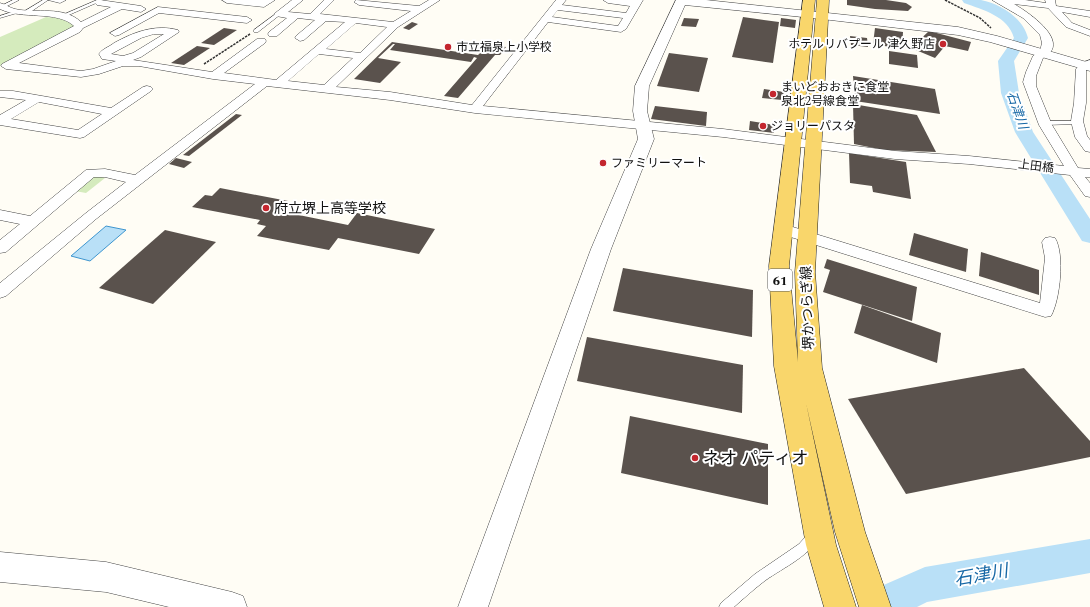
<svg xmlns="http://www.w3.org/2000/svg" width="1090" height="607" viewBox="0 0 1090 607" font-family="Spectral,'Noto Sans JP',serif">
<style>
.green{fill:#d5ebbd}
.water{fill:#b9e0f7;stroke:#3f96cf}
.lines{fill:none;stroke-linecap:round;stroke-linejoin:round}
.river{fill:#b9e0f7;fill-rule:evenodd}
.building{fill:#5a524d}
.service-casing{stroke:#444;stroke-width:1}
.minor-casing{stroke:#444;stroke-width:1}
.tertiary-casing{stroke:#444;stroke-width:1}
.primary-casing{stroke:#222;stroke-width:1}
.path{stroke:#333;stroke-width:1.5;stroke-dasharray:2.5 1;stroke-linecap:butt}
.service{fill:#fff;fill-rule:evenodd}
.minor{fill:#fff;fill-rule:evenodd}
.tertiary{fill:#fff;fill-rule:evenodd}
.primary{fill:#f9d66b;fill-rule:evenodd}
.poi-dot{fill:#c4262e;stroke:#fff;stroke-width:1.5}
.labels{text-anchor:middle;stroke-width:4;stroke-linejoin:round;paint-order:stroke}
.far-poi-label{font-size:12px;fill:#111;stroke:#fff;text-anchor:start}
.far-street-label{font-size:12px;fill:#111;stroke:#fff}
.far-water-label{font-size:13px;font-style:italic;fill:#1768a6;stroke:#fff}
.shield{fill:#fff;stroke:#585858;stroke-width:1}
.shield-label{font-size:13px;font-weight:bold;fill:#111}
.poi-label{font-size:14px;fill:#111;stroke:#fff;text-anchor:start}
.street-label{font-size:14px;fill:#111;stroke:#fff}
.near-poi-label{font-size:17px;fill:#111;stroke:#fff;text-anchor:start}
.near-water-label{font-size:18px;font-style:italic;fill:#1768a6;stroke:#fff}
</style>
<rect width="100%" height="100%" fill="#fffdf5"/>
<g class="green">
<polygon points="46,17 59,18 74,24 76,27 0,66 0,37"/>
<polygon points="98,176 105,178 86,193 75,191 90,178"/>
</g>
<polygon class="water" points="106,226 126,230 90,261 71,256"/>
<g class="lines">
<g class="river">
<path d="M962,0C968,0 975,0 981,0C1001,4 1023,18 1028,38L1014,61L1019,93L1033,132L1090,219V243L1082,241L1015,132L1001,93L998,61L1014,38C1008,16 983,10 964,3Z"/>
<polygon points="1090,539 1090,573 927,602 917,607 858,607 863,594 925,567"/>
</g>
</g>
<g class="building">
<polygon points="847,0 886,0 906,3 912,7 908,11 875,9 847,5"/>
<polygon points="743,17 779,22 773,63 732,57"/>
<polygon points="684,18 699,19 696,27 681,26"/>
<polygon points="781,18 796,20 795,28 780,26"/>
<polygon points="412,22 418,24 409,30 403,28"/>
<polygon points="224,28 237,30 214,45 201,43"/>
<polygon points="875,28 903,32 902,49 873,44"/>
<polygon points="929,31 971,42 968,51 945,46 935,58 911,48"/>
<polygon points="850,36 867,38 868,47 851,45"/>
<polygon points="392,42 478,55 481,52 475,51 481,43 506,47 500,55 495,55 458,98 444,96 477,58 474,57 471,62 390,50 395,44 393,44 378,58 401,62 380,83 354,79"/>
<polygon points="197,46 210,48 184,65 171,63"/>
<polygon points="889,51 917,55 918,68 889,64"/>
<polygon points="669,53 708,58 699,92 657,86"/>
<polygon points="853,76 935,89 940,114 855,101"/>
<polygon points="764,89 784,92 782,100 762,98"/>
<polygon points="853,104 917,115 936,152 884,150 854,144"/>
<polygon points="655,106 707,112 706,126 651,119"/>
<polygon points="236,114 242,115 189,156 183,155"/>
<polygon points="750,121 774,125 774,133 749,130"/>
<polygon points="849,153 906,162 911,199 873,192 872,186 850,183"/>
<polygon points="176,158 192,162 184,168 169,164"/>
<polygon points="220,188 288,201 279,211 348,225 357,213 435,229 419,254 338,238 329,250 257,236 266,226 257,224 260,220 192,207 205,195 212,196"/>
<polygon points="165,230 216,242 153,304 99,288"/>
<polygon points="914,233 968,249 966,272 909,255"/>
<polygon points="981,252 1039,270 1039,295 979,276"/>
<polygon points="827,259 917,287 912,321 823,292 830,270 824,268"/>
<polygon points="623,268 753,290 752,337 613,311"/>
<polygon points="862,305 941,333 937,363 854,333"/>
<polygon points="587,337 743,365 742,413 577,381"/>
<polygon points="1024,368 1090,441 1090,457 906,494 848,399"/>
<polygon points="630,416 768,444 768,505 621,473"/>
</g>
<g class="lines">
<g class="service-casing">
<g id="service">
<polygon points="13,0 19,0 5,7 1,6"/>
<polygon points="43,0 66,0 60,3 48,0 29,13 25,13 25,11"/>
<polygon points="97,0 103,0 62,18 58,17"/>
<polygon points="15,11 17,11 17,13 0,18 0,16"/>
<polygon points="277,13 281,14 258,32 254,32 254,30"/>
<polygon points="1077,121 1079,122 1079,124 1043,125 1040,123 1043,121"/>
<path d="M812,533L816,534L817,538C810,557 778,570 762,583C753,590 743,599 734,607H719L721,603L755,574L799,544L808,534Z"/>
</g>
</g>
<g class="minor-casing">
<g id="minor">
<path d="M100,0L141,6L146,9L141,12L122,9L83,28L80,32L19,63L81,71L93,69L116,61L102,59L99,54C102,49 109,47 114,43C134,32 155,24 178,30L179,32L141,57L133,60L212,72L257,39H265L266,41L265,43L224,73L276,80L345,22L326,21L304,40L300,41L295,38L296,36L315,20L298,18L277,36H269L268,34L269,32L287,18L276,16L274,14L292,0H303L288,12L310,14L324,0H334L320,14L393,22L411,11L359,5L354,2L356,0L419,6L429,0H440L398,27L336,87L390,92L472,105L556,0H566L562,5L626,13L630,6L608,3L603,0H643L626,29L621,32L548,22L483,106L723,129L895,151L969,156L1064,166L1039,125L1023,82L1026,72L1033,56L1040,51L1042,43L1040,35L1023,18L992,0H1025L1046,3L1045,0H1055L1056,6L1090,11V17L1062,12L1072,23L1090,30V36L1066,27L1048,8L1014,4C1028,12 1073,42 1043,58L1036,76V86L1052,125L1078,168L1090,169V177H1085L1090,183V197L1085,196L1070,175L969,164L895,159L723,137L475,113L390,100L267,86L96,219L6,296L0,298V283L86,213L126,182L105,177H94L6,252L0,253V240L20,224L0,220V210L30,216L86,170L105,169L135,175L255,84L213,79L139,66H123L99,74L81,77L6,69L1,66L2,64L74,26C57,10 22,20 0,9V3C5,4 10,8 15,9C36,14 63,5 81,22L111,7L97,5L95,3ZM558,10L623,18L618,26L552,17ZM356,23L387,27L360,53L326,49ZM154,34H164L133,53L123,56L111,54L141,38ZM319,54L353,58L324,85L288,81Z"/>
<polygon points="222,0 275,0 264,7 227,3"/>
<polygon points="158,7 247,17 252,20 247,23 159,13 119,35 115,36 110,33"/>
<polygon points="1090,60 1090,67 1086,70 1086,103 1083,121 1087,136 1090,140 1090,152 1085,151 1075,137 1071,121 1074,103 1076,69 1081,63"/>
<path d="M147,86L151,87L153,89L151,91L84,137L80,138L0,125V115L26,100L0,97V91H13L111,108L143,87ZM39,102L102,114L78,130L11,119Z"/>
<path d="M783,224L1040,303L1045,258L1042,242L1045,238L1050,237L1055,238C1065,254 1060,300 1051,316L1045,317L778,233L775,229L778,225Z"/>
</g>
</g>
<g class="tertiary-casing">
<g id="tertiary">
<polygon points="676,0 706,0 958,27 997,36 1090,63 1090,71 990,42 958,35 822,19 685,5 649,86 647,111 654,139 611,249 488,607 458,607 591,249 638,139 633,111 635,86"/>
<polygon points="0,552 106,562 232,592 243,596 247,607 169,607 106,592 0,582"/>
</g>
</g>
<g class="primary-casing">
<polygon id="primary" points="803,0 815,0 789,266 798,362 795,272 817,0 829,0 815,272 822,368 865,532 891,607 859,607 835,532 806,403 836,545 856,607 824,607 806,545 774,366 769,266"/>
</g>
<g class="path">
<polyline points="945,0 980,18 991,28"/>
<polyline points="204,64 250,34"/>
</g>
<use href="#service" class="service"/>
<use href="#minor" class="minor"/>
<use href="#tertiary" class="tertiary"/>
<use href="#primary" class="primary"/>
</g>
<g class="poi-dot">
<circle cx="943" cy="44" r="4"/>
<circle cx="448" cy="47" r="4"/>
<circle cx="773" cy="94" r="4"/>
<circle cx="763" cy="126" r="4"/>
<circle cx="603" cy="163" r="4"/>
<circle cx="266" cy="208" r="4"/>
<circle cx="695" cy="458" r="4"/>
</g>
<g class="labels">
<g class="far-poi-label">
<text x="935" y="48" text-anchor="end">ホテルリバプール 津久野店</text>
<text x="456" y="51">市立福泉上小学校</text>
<text x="781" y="91">まいどおおきに食堂<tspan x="781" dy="14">泉北2号線食堂</tspan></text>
<text x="771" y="130">ジョリーパスタ</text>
<text x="611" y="167">ファミリーマート</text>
</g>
<g class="far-street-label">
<text transform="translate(1036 166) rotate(7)" y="4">上田橋</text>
</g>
<g class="far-water-label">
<text transform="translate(1018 110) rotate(71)" y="5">石津川</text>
</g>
<rect class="shield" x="768" y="269" width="24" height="22" rx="3"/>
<g class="shield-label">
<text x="780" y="285">61</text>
</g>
<g class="poi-label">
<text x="274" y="213">府立堺上高等学校</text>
</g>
<g class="street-label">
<text transform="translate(807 308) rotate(-92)" y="5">堺かつらぎ線</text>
</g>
<g class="near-poi-label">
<text x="703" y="464">ネオ パティオ</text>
</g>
<g class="near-water-label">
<text transform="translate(981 575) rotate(-10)" y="6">石津川</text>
</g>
</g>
</svg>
